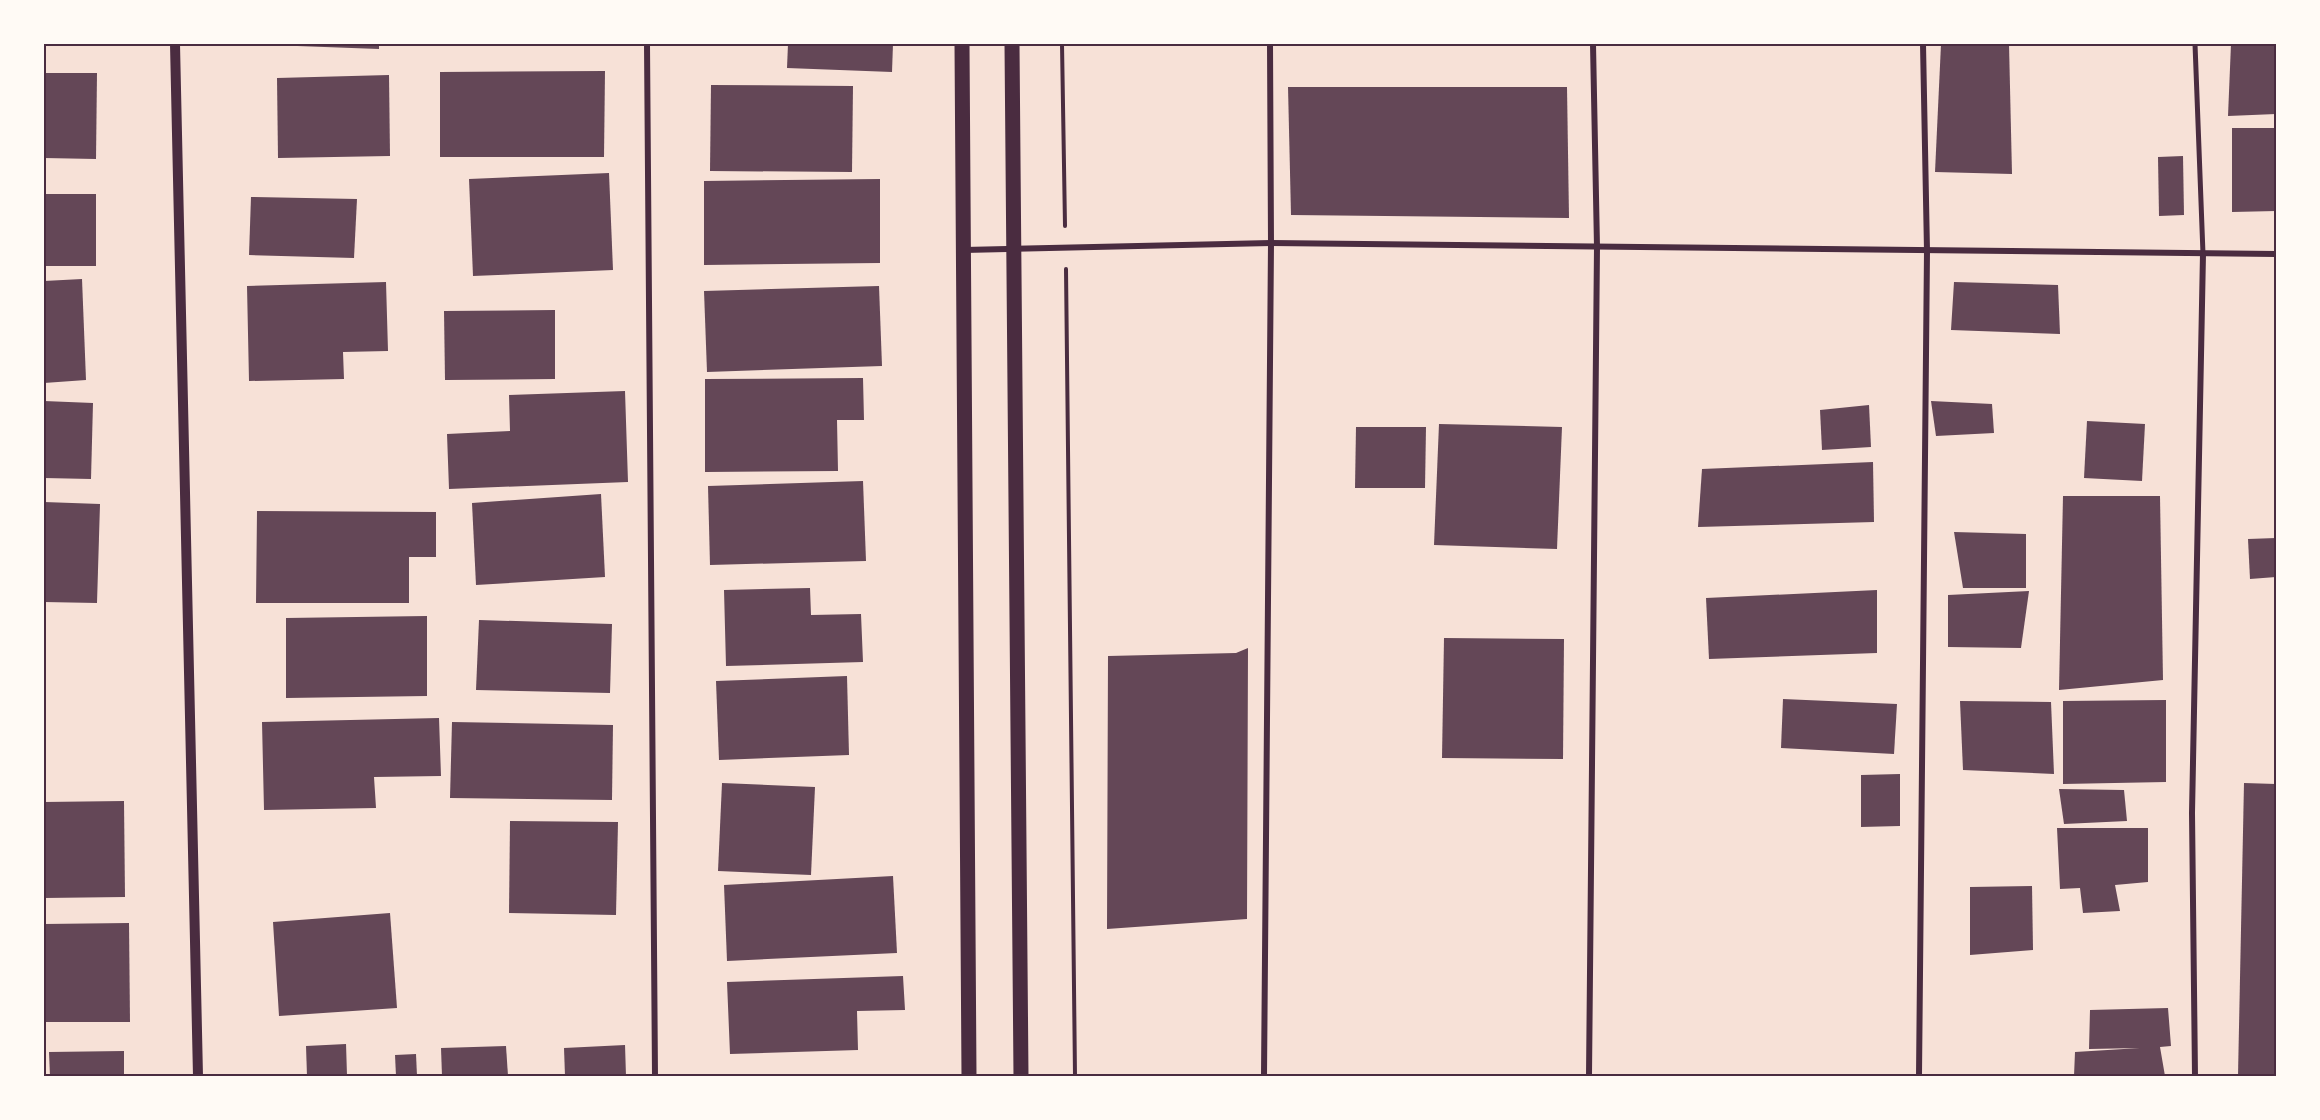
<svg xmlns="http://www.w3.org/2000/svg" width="2320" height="1120" viewBox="0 0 2320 1120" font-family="'Nunito Sans',sans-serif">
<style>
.building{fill:#644757}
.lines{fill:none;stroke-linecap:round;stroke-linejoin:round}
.path{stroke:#4a2c40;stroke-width:4}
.pedestrian{stroke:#4a2c40;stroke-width:5}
.minor{stroke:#4a2c40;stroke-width:6}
.tertiary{stroke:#4a2c40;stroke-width:10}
.primary{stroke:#4a2c40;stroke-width:15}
.neatline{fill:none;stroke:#4a2c40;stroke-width:2}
</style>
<rect width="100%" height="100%" fill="#f7e1d7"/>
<g class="building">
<polygon points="270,44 379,44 379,49 270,45"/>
<polygon points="788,44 893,44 892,72 787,68"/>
<polygon points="1941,44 2009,44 2012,174 1935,172"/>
<polygon points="2231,44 2276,44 2276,114 2228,116"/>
<polygon points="605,71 604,157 440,157 440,72"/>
<polygon points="44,73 97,73 96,159 44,158"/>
<polygon points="389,75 390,156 278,158 277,78"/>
<polygon points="711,85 853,86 852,172 710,171"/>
<polygon points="1288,87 1567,87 1569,218 1291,215"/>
<polygon points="2232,128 2276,128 2276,211 2232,212"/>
<polygon points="2183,156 2184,215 2159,216 2158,157"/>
<polygon points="609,173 613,270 473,276 469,179"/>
<polygon points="880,179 880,263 704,265 704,181"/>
<rect x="44" y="194" width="52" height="72"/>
<polygon points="251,197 357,199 354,258 249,255"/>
<polygon points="82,279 86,380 44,383 44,281"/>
<polygon points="386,282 388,351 343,352 344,379 249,381 247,286"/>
<polygon points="1954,282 2058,285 2060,334 1951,330"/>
<polygon points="879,286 882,366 707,372 704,291"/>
<polygon points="555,310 555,379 445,380 444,311"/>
<polygon points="863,378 864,420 837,420 838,471 705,472 705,379"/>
<polygon points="625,391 628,482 449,489 447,434 510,431 509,395"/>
<polygon points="44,401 93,403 91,479 44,478"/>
<polygon points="1931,401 1992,404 1994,433 1936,436"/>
<polygon points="1869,405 1871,447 1822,450 1820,410"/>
<polygon points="2087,421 2145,424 2142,481 2084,478"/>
<polygon points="1439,424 1562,427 1557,549 1434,545"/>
<polygon points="1356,427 1426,427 1425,488 1355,488"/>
<polygon points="1873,462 1874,522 1698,527 1702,469"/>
<polygon points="863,481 866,561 710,565 708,486"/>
<polygon points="601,494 605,577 476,585 472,503"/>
<polygon points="2063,496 2160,496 2163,680 2059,690"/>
<polygon points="44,502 100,504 97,603 44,602"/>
<polygon points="257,511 436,512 436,557 409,557 409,603 256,603"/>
<polygon points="1954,532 2026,534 2026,588 1963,588"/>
<polygon points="2276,538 2276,577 2250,579 2248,539"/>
<polygon points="810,588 811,615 861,614 863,662 726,666 724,590"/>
<polygon points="1877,590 1877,653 1709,659 1706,598"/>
<polygon points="2029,591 2021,648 1948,647 1948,595"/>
<polygon points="427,616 427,696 286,698 286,618"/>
<polygon points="479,620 612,624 610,693 476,690"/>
<polygon points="1444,638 1564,639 1563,759 1442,758"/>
<polygon points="1248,648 1247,919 1107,929 1108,656 1236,653"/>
<polygon points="847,676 849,755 719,760 716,681"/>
<polygon points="1783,699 1897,704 1894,754 1781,748"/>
<polygon points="2166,700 2166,782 2063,784 2063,701"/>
<polygon points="1960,701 2051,702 2054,774 1963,770"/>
<polygon points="439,718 441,776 374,777 376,808 264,810 262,722"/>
<polygon points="452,722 613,725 612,800 450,798"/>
<polygon points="1900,774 1900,826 1861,827 1861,775"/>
<polygon points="722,783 815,787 811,875 718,871"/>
<polygon points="2244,783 2276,784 2276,1076 2238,1076"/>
<polygon points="2059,789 2124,790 2127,821 2064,824"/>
<polygon points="124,801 125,897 44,898 44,802"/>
<polygon points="510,821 618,822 616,915 509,913"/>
<polygon points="2057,828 2148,828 2148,882 2115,885 2120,911 2083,913 2080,888 2060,889"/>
<polygon points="893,876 897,953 727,961 724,885"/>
<polygon points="2032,886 2033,950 1970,955 1970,887"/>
<polygon points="390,913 397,1008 279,1016 273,922"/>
<polygon points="129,923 130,1022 44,1022 44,924"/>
<polygon points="903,976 905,1010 857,1011 858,1050 730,1054 727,982"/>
<polygon points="2168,1008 2171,1046 2160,1047 2165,1076 2074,1076 2075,1052 2140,1048 2089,1049 2090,1010"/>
<polygon points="346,1044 347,1076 307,1076 306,1046"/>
<polygon points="625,1045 626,1076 565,1076 564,1048"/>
<polygon points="506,1046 508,1076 442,1076 441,1048"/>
<polygon points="124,1051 124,1076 50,1076 49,1052"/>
<polygon points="416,1054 417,1076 396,1076 395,1055"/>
</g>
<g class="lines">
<g class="path">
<polyline points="1062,44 1065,226"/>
<polyline points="1066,269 1075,1076"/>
</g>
<polyline class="pedestrian" points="2195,44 2203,254"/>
<g class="minor">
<polyline points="647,44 655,1076"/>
<polyline points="964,250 1271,243 2276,254"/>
<polyline points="1264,1076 1271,243 1270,44"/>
<polyline points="1589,1076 1597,247 1593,44"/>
<polyline points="1919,1076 1927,251 1923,44"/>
<polyline points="2195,1076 2192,813 2203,254"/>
</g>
<polyline class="tertiary" points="175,44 198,1076"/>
<g class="primary">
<polyline points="962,44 969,1076"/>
<polyline points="1012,44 1021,1076"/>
</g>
</g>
<rect width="2320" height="1120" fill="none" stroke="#fffaf5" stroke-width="90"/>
<rect x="45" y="45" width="2230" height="1030" class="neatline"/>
</svg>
